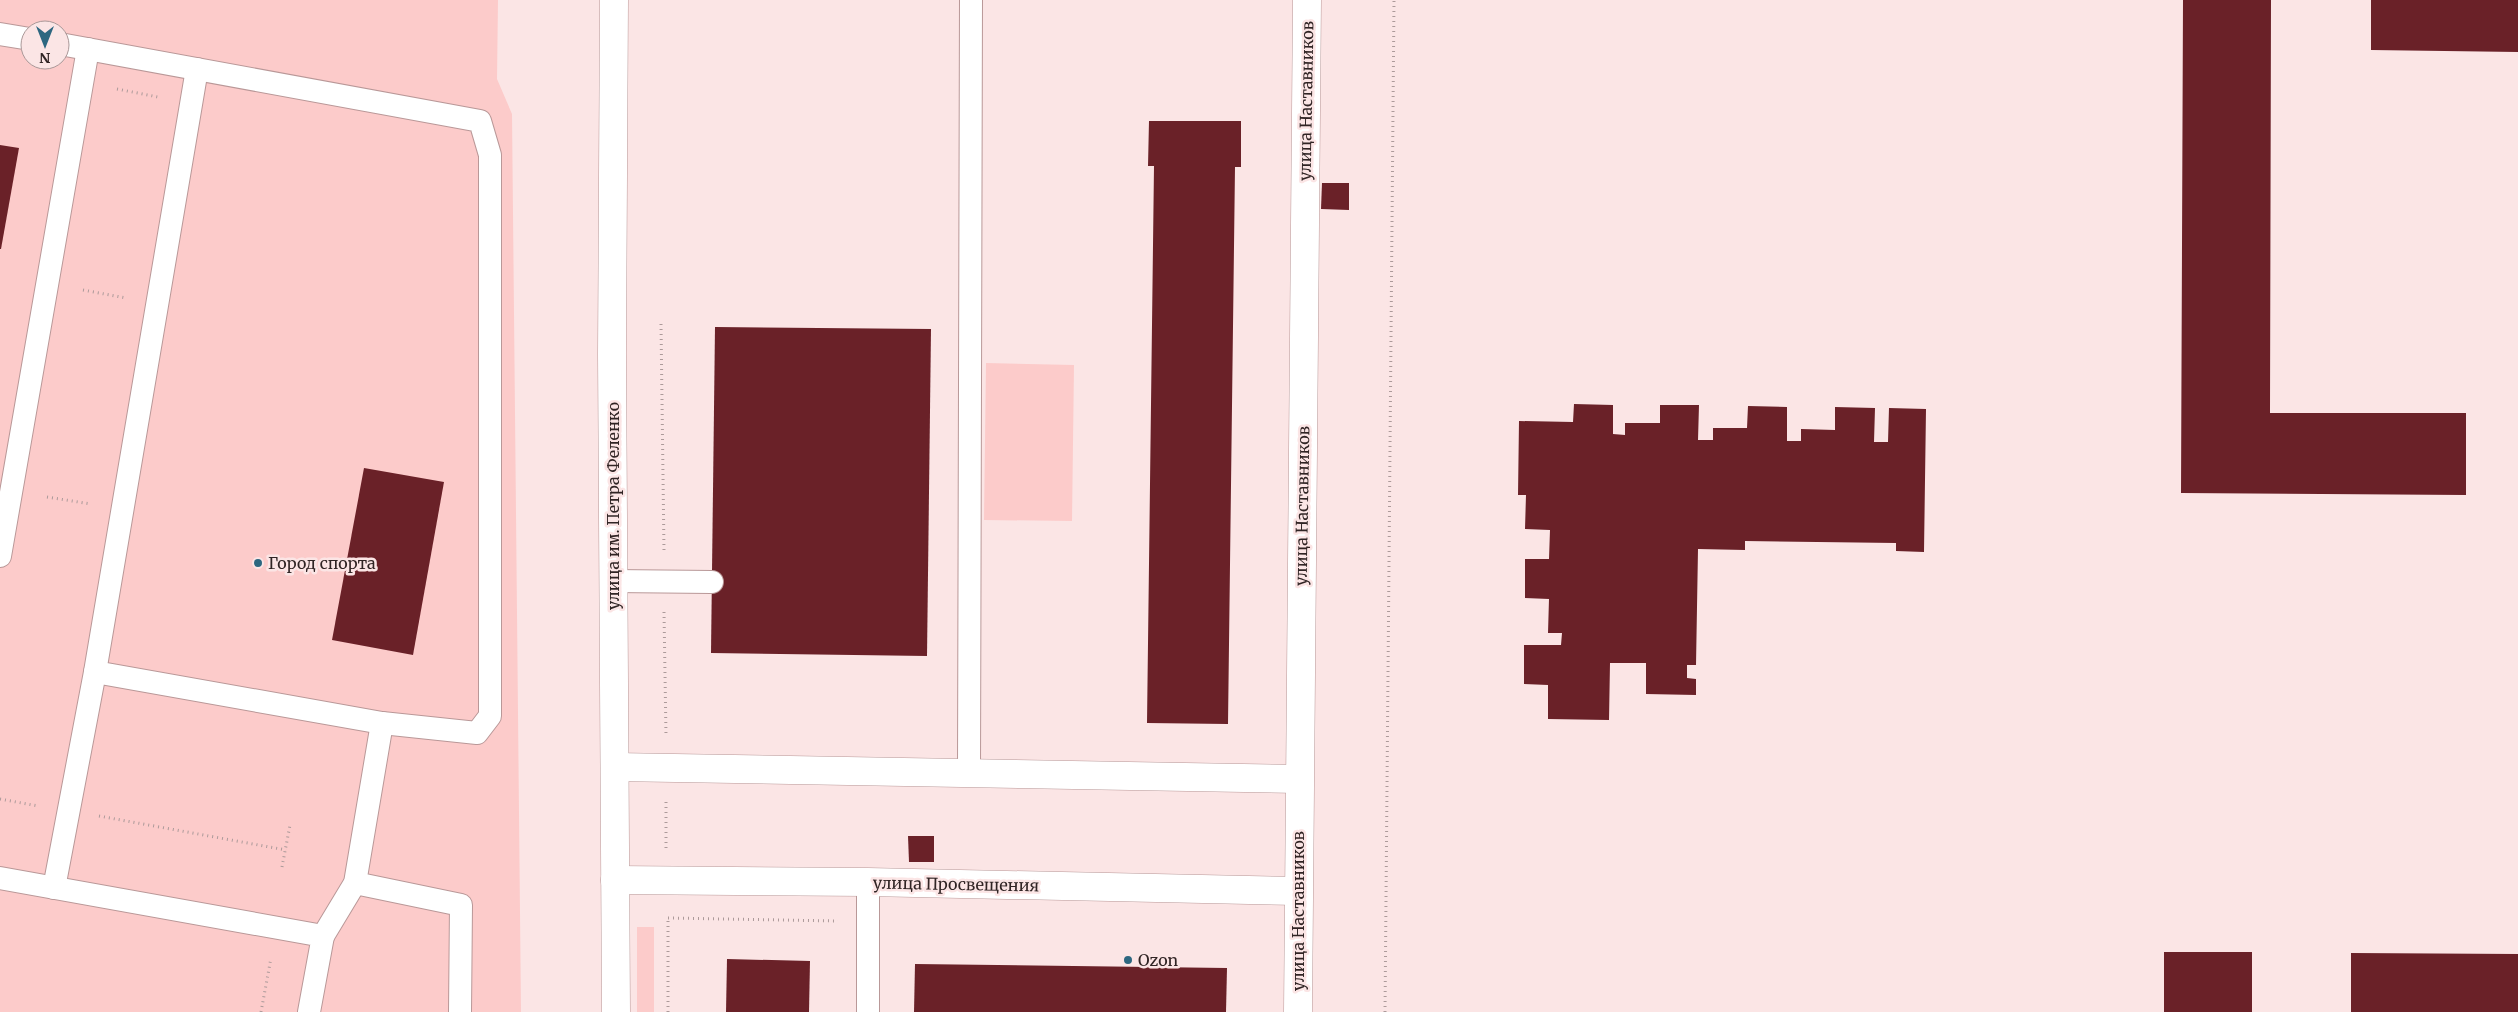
<svg xmlns="http://www.w3.org/2000/svg" width="2518" height="1012" viewBox="0 0 2518 1012" font-family="Merriweather,serif">
<style>
.green{fill:#fccbca;fill-rule:evenodd}
.building{fill:#6a2128}
.lines{fill:none;stroke-linecap:round;stroke-linejoin:round}
.service-casing{stroke:#b99898;stroke-width:24}
.minor-casing{stroke:#b99898;stroke-width:29}
.path{stroke:#ac9a9a;stroke-width:3;stroke-dasharray:1 4;stroke-linecap:butt}
.service{stroke:#fff;stroke-width:22}
.minor{stroke:#fff;stroke-width:28}
.poi-dot{fill:#2d6780;stroke:#fbe5e5;stroke-width:2}
.labels{text-anchor:middle;stroke-width:5;stroke-linejoin:round;paint-order:stroke}
.street-label{font-size:16px;fill:#302424;stroke:#fbe5e5}
.poi-label{font-size:16px;fill:#302424;stroke:#fbe5e5;text-anchor:start}
</style>
<rect width="100%" height="100%" fill="#fbe5e5"/>
<g class="green">
<path d="M0,0H498L497,79L512,114L521,1012H0ZM30,30H60V60H30Z"/>
<polygon points="986,363 1074,365 1072,521 984,520"/>
<rect x="637" y="927" width="17" height="85"/>
</g>
<g class="building">
<polygon points="2183,0 2271,0 2270,413 2466,413 2466,495 2181,493"/>
<polygon points="2371,0 2518,0 2518,52 2371,50"/>
<polygon points="1149,121 1241,121 1241,167 1235,167 1228,724 1147,723 1154,166 1148,166"/>
<polygon points="0,145 19,148 1,249 0,249"/>
<polygon points="1322,183 1349,183 1349,210 1321,209"/>
<polygon points="715,327 931,329 927,656 711,653"/>
<polygon points="1574,404 1613,405 1613,434 1625,435 1625,423 1660,423 1660,405 1699,405 1698,440 1713,440 1713,428 1747,428 1748,406 1787,407 1787,441 1801,441 1801,429 1835,430 1835,407 1875,408 1874,442 1888,442 1889,408 1926,409 1924,552 1896,551 1896,543 1745,541 1745,550 1698,549 1696,665 1687,665 1687,678 1696,679 1696,695 1646,694 1646,663 1610,663 1609,720 1548,719 1548,685 1524,684 1524,645 1561,645 1562,633 1548,633 1549,599 1525,598 1525,559 1549,559 1550,530 1525,529 1526,495 1518,495 1519,421 1573,422"/>
<polygon points="364,468 444,482 413,655 332,640"/>
<polygon points="908,836 934,836 934,862 909,862"/>
<rect x="2164" y="952" width="88" height="60"/>
<polygon points="2351,953 2518,954 2518,1012 2351,1012"/>
<polygon points="727,959 810,961 809,1012 726,1012"/>
<polygon points="915,964 1227,968 1226,1012 914,1012"/>
</g>
<g class="lines">
<g class="service-casing">
<g id="service">
<polyline points="0,34 30,39"/>
<polyline points="60,44 480,121 490,155 490,716 477,733 382,723 95,672"/>
<polyline points="0,556 88,49"/>
<polyline points="613,581 712,582"/>
<polyline points="969,774 971,0"/>
<polyline points="0,878 323,936 309,1012"/>
<polyline points="355,883 461,905 460,1012"/>
<polyline points="54,888 95,672 197,69"/>
<polyline points="323,936 355,883 382,723"/>
<polyline points="868,1012 868,882"/>
</g>
</g>
<g class="minor-casing">
<g id="minor">
<polyline points="614,0 612,354 616,1012"/>
<polyline points="615,767 1299,779"/>
<polyline points="615,880 868,882 1298,891"/>
<polyline points="1298,1012 1307,0"/>
</g>
</g>
<g class="path">
<polyline points="117,89 158,97"/>
<polyline points="83,290 126,298"/>
<polyline points="661,324 664,551"/>
<polyline points="47,497 91,504"/>
<polyline points="664,612 666,736"/>
<polyline points="0,799 38,806"/>
<polyline points="666,802 666,848"/>
<polyline points="99,816 286,850"/>
<polyline points="282,867 290,825"/>
<polyline points="668,918 838,921"/>
<polyline points="261,1012 271,958"/>
<polyline points="668,1012 668,918"/>
<polyline points="1385,1012 1394,0"/>
</g>
<use href="#service" class="service"/>
<use href="#minor" class="minor"/>
</g>
<g class="poi-dot">
<circle cx="258" cy="563" r="5"/>
<circle cx="1128" cy="960" r="5"/>
</g>
<g class="labels">
<g class="street-label">
<text transform="translate(1306 101) rotate(-89)" y="6">улица Наставников</text>
<text transform="translate(613 506) rotate(-90)" y="6">улица им. Петра Феленко</text>
<text transform="translate(1302 506) rotate(-89)" y="6">улица Наставников</text>
<text transform="translate(956 884) rotate(1)" y="6">улица Просвещения</text>
<text transform="translate(1298 911) rotate(-90)" y="6">улица Наставников</text>
</g>
<g class="poi-label">
<text x="268" y="569">Город спорта</text>
<text x="1138" y="966">Ozon</text>
</g>
</g>
<g transform="translate(45 45) rotate(180)"><circle r="24" fill="#fbe5e5" stroke="#aa9898"/>
<path d="M0-4L9 19L0 12L-9 19Z" fill="#2d6780"/>
<text y="-8" font-size="14" font-weight="bold" text-anchor="middle" fill="#302424">N</text>
</g>
</svg>
